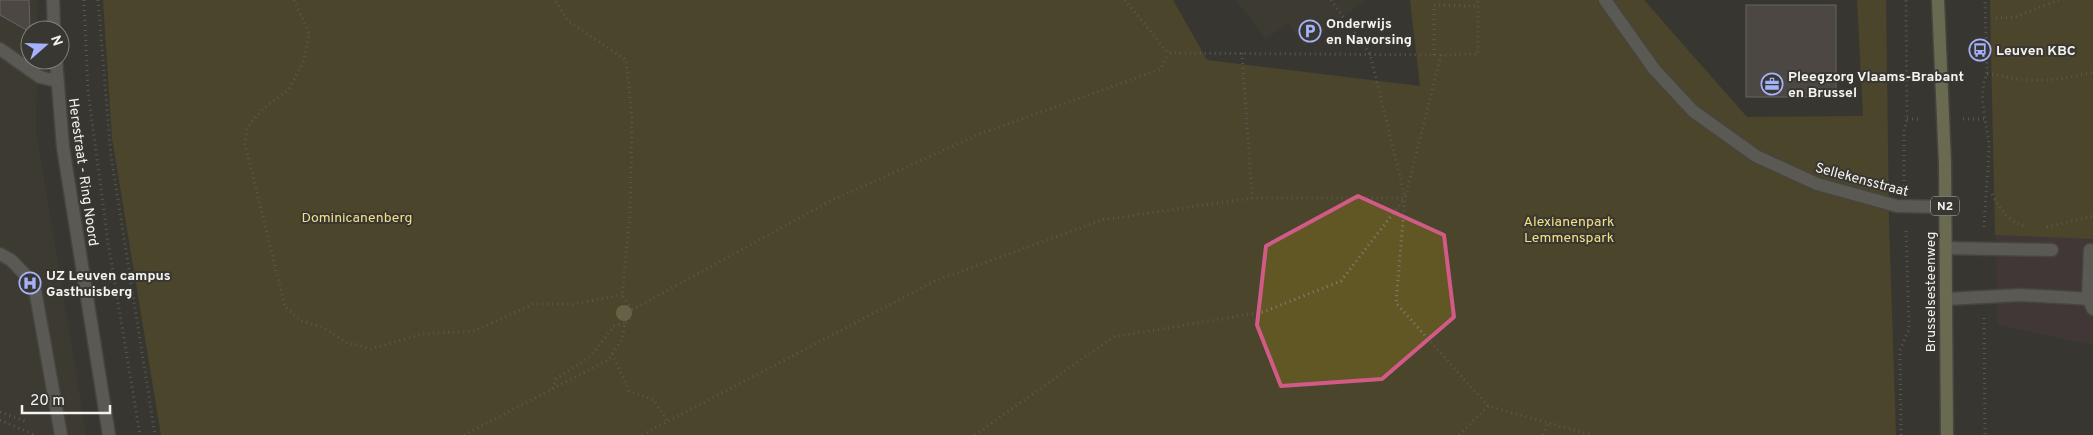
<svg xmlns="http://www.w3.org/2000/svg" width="2093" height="435" viewBox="0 0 2093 435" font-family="Overpass,sans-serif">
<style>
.commercial{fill:#4d383d}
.built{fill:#423f32}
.green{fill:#615724}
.building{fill:#645b59;stroke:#a39997}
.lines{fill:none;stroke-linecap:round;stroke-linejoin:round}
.minor-casing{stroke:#575651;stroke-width:15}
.major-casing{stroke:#575651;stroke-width:15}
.path{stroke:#817f7a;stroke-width:3;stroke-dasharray:1 4;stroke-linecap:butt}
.minor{stroke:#85837c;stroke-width:12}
.major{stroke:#a6a877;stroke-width:12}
.tree{fill:#9f9461}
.marked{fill:none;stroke:#d15a87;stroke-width:4;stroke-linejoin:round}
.labels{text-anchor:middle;stroke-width:4;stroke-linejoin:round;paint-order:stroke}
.shield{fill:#393731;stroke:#bcbbb6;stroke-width:1}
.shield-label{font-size:12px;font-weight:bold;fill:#f4f3ef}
.poi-label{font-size:14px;font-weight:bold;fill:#f4f3ef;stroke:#393731;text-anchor:start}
.street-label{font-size:14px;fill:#f4f3ef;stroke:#393731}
.park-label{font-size:14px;fill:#f2e088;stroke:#393731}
</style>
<rect width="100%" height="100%" fill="#393731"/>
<polygon class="commercial" points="1990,0 2093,0 2093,345 1998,325"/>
<g class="built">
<polygon points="0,0 37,0 37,30 30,30 30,60 37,60 36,132 86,435 0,435"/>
<polygon points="1236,0 1365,0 1305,46 1288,23 1266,39"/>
</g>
<g class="green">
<polygon points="103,0 1173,0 1207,60 1420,86 1410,0 1644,0 1747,117 1863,116 1857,0 1886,0 1889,223 1896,435 161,435 112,138"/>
<polygon points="1990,0 2093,0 2093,239 1995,235"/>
</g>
<g class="building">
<polygon points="0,0 29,0 30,32 0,15"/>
<rect x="1746" y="5" width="90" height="92"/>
</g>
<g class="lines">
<g class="minor-casing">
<g id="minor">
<polyline points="53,0 54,30"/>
<polyline points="1605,0 1654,69 1693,111 1756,156 1817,184 1897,206 1945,207"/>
<polyline points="0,49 40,77 57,81"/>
<polyline points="56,60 63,147 109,435"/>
<polyline points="1946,248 2052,250"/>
<polyline points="2090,250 2088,298 2093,309"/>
<polyline points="0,254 11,260 34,284 61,435"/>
<polyline points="1946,299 2021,295 2093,299"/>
</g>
</g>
<g class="major-casing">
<polyline id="major" points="1938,0 1945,164 1947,435"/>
</g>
<g class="path">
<polyline points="84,0 88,91 108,242 140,435"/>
<polyline points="98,0 111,156 155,435"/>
<polyline points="294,0 309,33 304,60 289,89 264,108 247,127 245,144 285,307 301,321 322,327 346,342 371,349 422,334 474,331 533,304 573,304 622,295"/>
<polyline points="1125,0 1168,53 1441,55 1478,54 1478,0"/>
<polyline points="1331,0 1370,54 1405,197"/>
<polyline points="1996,18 2015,17 2059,0"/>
<polyline points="1242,53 1252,198"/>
<polyline points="1434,55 1434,5 1478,6"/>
<polyline points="1441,55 1405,198 1396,303 1488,406 1592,435"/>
<path d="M1987,74C1998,74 2007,78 2018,79C2044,82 2068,79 2093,72"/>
<polyline points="1907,119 1922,119"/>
<polyline points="1963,119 1984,119"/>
<polyline points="1904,186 1904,131 1907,119 1906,0"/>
<path d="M1992,194C2001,211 2008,221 2026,227"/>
<path d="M1984,227C1985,201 1988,175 1989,150C1989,126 1976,97 1987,74L1985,0"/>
<polyline points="2047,227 2093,216"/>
<polyline points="632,310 830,201 980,134 1161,69 1168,53"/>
<polyline points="1984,318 1985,435"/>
<polyline points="612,354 629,391 654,400 667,421"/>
<polyline points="553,389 556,379 591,356 614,326 625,323"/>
<polyline points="0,412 27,422"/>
<polyline points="0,420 35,435"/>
<polyline points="464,435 608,360 622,340 625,323 629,320 632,310 622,295 630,214 632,117 626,60 568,21 555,0"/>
<polyline points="642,435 935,281 1102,220 1252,198 1405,198"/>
<polyline points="975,435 1113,337 1263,312 1341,281 1405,198"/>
<polyline points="1459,435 1488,406"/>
<polyline points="1543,435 1548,423"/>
<polyline points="1901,435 1900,350 1909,329 1906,227"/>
</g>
<use href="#minor" class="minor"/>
<use href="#major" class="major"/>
</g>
<circle class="tree" cx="624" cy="313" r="8"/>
<path d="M0 0H2093V435H0ZM1358,196L1444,235L1454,317L1382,379L1281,386L1257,325L1266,246Z" fill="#393731" fill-opacity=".55" fill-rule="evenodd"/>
<path class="marked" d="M1358,196L1444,235L1454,317L1382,379L1281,386L1257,325L1266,246Z"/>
<defs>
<g id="parking-ring" transform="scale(1.125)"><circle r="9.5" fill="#393731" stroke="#a6b1fc" stroke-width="1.5"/><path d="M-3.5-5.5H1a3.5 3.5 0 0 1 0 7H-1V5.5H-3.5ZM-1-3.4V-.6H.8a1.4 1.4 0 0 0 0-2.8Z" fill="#a6b1fc"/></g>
<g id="bus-ring" transform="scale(1.125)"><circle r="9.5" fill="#393731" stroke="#a6b1fc" stroke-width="1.5"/><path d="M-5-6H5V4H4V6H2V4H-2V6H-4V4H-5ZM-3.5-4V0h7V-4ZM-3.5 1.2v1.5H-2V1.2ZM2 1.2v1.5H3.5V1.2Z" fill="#a6b1fc"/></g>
<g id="office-ring" transform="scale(1.125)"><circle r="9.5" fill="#393731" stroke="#a6b1fc" stroke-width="1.5"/><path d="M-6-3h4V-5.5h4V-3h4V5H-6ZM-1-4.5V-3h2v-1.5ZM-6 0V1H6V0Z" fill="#a6b1fc"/></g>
<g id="hospital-ring" transform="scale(1.125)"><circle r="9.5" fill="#393731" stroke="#a6b1fc" stroke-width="1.5"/><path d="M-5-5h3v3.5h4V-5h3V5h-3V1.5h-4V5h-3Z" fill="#a6b1fc"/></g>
</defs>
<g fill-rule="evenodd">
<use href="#parking-ring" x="1310" y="31"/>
<use href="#bus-ring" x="1980" y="50"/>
<use href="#office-ring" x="1772" y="84"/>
<use href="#hospital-ring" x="30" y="283"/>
</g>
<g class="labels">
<rect class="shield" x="1931" y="196.5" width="28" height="19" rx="4"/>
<g class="shield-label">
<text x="1945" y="210">N2</text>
</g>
<g class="poi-label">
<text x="1326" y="28">Onderwijs<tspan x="1326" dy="16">en Navorsing</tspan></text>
<text x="1996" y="55">Leuven KBC</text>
<text x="1788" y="81">Pleegzorg Vlaams-Brabant<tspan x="1788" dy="16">en Brussel</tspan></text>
<text x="46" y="280">UZ Leuven campus<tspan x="46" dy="16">Gasthuisberg</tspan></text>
</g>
<g class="street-label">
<text transform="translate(84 172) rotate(82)" y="5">Herestraat - Ring Noord</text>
<text transform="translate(1862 179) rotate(15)" y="5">Sellekensstraat</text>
<text transform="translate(1930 292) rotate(-90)" y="5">Brusselsesteenweg</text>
</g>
<g class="park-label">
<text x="357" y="222">Dominicanenberg</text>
<text x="1569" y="226">Alexianenpark<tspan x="1569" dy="16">Lemmenspark</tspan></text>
</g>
</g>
<g transform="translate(45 45) rotate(70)"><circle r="24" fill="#393731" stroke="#84827d"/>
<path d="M0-4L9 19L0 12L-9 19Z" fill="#a6b1fc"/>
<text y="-8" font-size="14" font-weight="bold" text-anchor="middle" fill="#f4f3ef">N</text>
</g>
<path d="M22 405v8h88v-8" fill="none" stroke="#f4f3ef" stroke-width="2.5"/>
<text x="30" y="405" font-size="15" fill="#f4f3ef" stroke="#393731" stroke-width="4" paint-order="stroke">20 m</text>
</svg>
